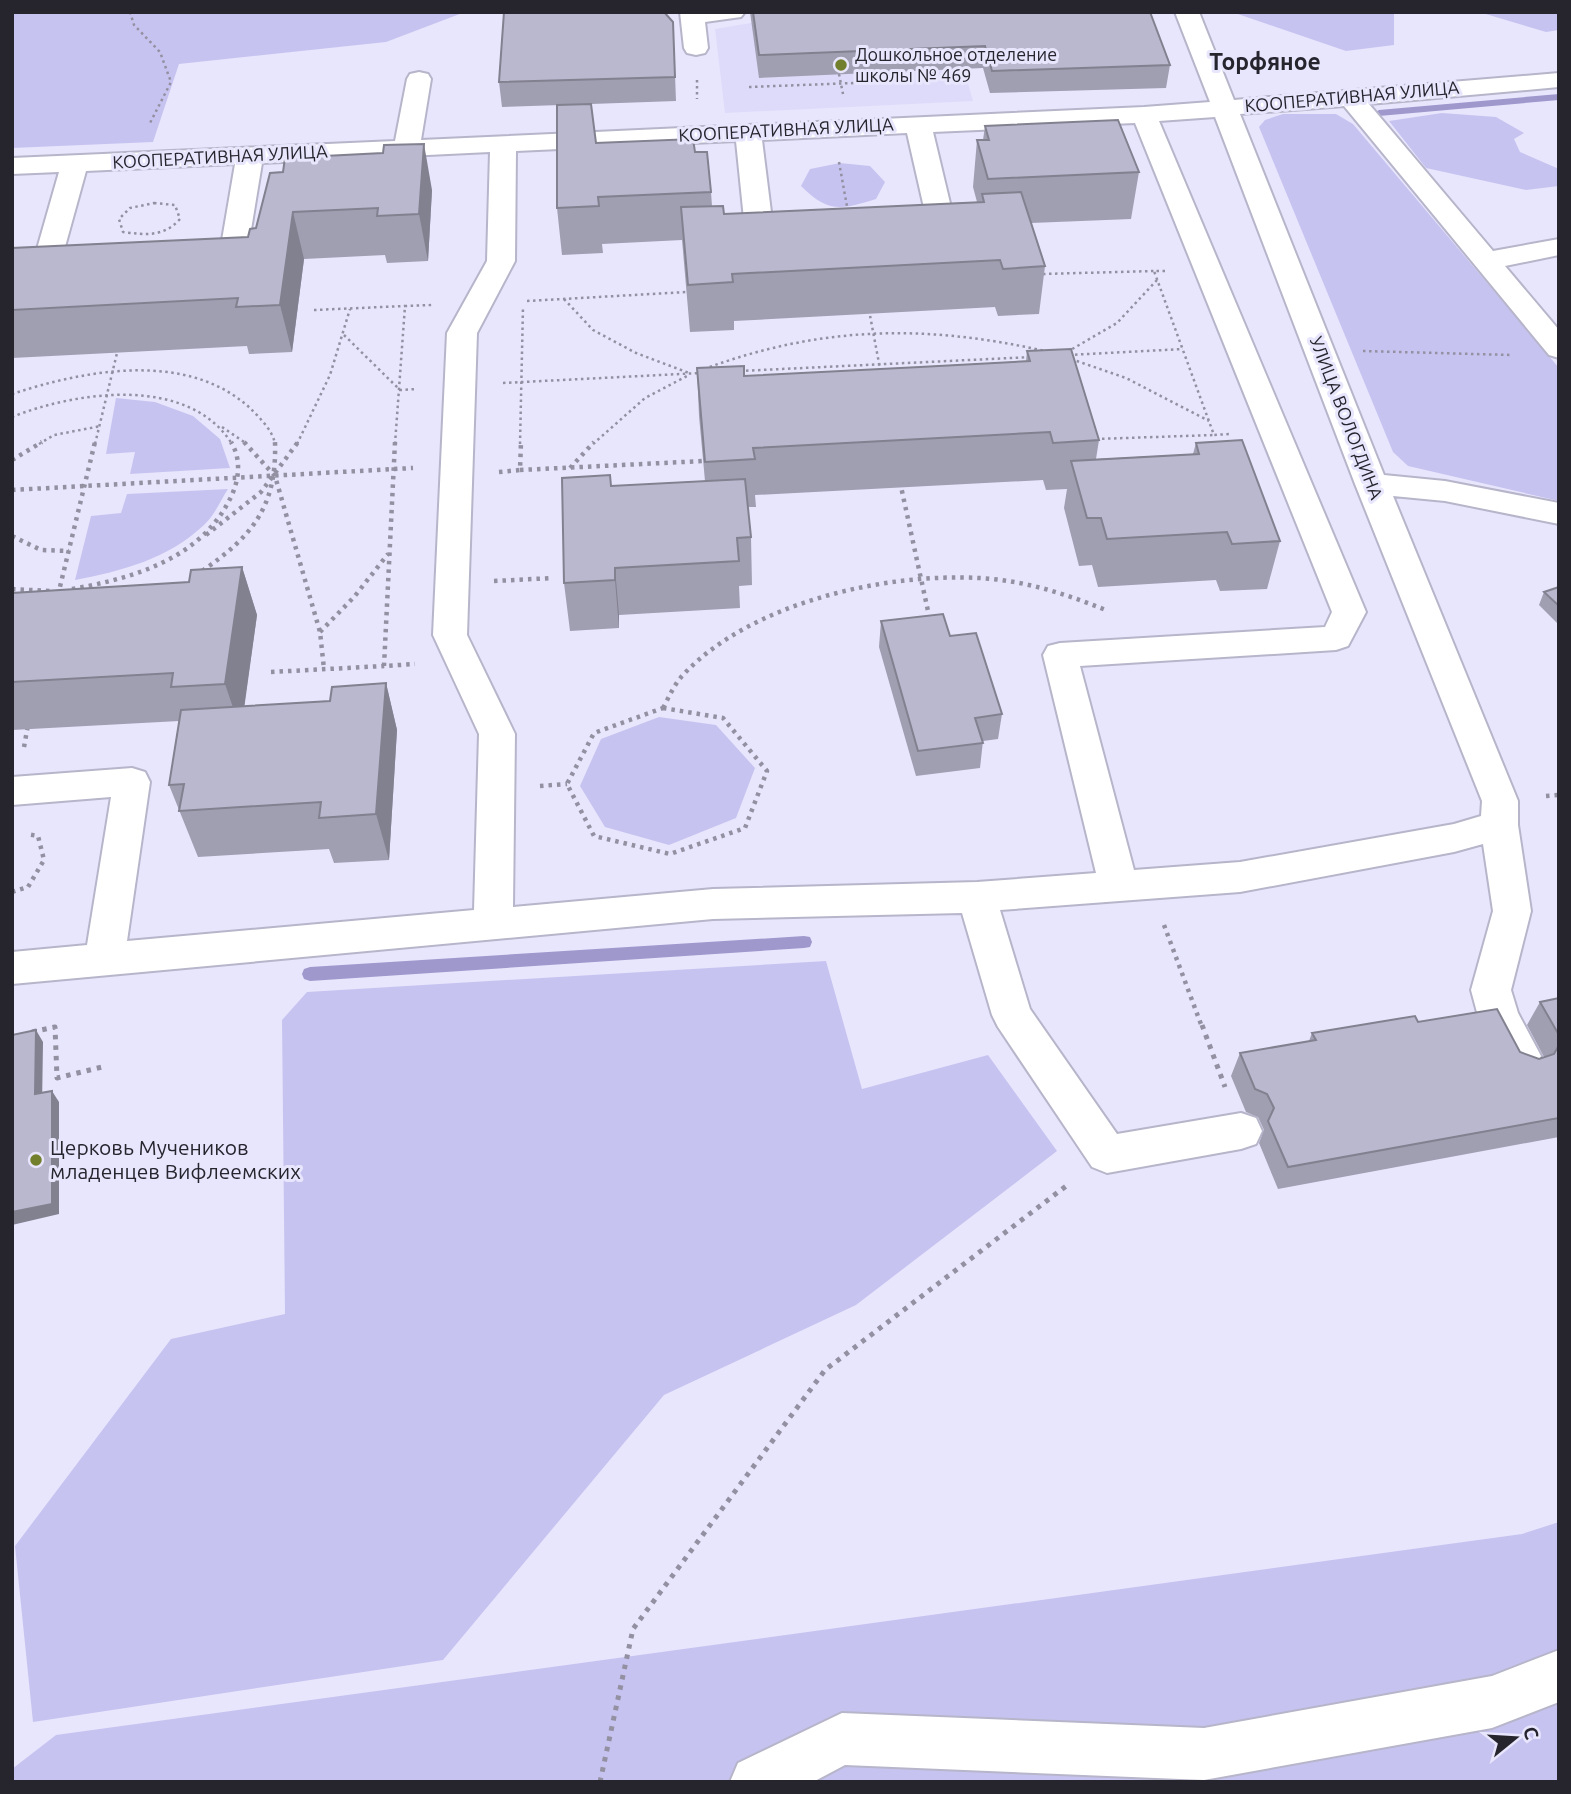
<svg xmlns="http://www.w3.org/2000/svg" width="1571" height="1794" viewBox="0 0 1571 1794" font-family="Ubuntu,sans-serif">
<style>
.built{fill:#dddbf9}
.green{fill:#c7c3f0}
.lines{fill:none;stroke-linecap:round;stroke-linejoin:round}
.stream{fill:#9e98cd;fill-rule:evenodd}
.minor-casing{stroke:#b6b5ca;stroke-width:4}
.path-far2{stroke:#9290a1;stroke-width:2.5;stroke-dasharray:2.5 3.5;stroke-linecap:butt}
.path-far1{stroke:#9290a1;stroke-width:4.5;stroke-dasharray:3.5 5;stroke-linecap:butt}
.path{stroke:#9290a1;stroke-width:5;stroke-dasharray:4.5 6;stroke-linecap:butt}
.minor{fill:#fff;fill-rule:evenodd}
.wall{fill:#a09eb1}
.shaded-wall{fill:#828190}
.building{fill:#bab8ce;stroke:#828190;stroke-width:2}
.poi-dot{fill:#727f2c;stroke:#e8e6fd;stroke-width:2.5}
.labels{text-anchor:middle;stroke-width:6;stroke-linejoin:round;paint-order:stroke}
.far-poi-label{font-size:18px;fill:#26252e;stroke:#e8e6fd;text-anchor:start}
.far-street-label{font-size:18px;fill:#26252e;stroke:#e8e6fd}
.poi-label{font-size:21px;fill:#26252e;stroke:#e8e6fd;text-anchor:start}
.far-district-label{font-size:23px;font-weight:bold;fill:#26252e;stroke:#e8e6fd}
</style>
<rect width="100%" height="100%" fill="#e8e6fd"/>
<polygon class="built" points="817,12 951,24 973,101 725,113 715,29"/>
<g class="green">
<polygon points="12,12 465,12 386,42 179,64 153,142 12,148"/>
<polygon points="1232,12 1394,12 1394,45 1346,51"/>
<polygon points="1479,12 1559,12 1559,30 1546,32"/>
<polygon points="1442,113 1496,117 1524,133 1514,139 1520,152 1559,169 1559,186 1526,190 1426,168 1389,121"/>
<polygon points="1283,114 1336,114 1353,124 1559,368 1559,501 1408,466 1393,452 1259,127 1265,120"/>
<path d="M840,163L870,166L885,182L876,199C841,210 828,213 801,186L810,169Z"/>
<polygon points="116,398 155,402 193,416 220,439 230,468 130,474 135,452 106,454"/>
<path d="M228,489C221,500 214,516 204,525C168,559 122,571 75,580L91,516L121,513L127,494Z"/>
<polygon points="659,717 716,725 755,768 736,818 669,845 605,827 580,786 601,739"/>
<polygon points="826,961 862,1089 988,1055 1057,1151 856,1305 664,1395 443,1660 33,1722 15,1546 171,1339 285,1314 282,1020 307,992"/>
<polygon points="1559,1522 1559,1782 12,1782 12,1769 56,1735 1522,1534"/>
</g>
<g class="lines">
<g class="stream">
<polygon points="1559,94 1559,100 1379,116 1374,113 1379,110"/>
<polygon points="804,936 810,937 812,942 810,947 804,948 310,981 304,979 302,974 304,969 310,967"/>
</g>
<g class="minor-casing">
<g id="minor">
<polygon points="680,12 745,12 741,17 705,22 708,48 705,53 696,55 687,53 684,48"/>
<path d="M1175,12H1199L1234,100L1559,73V87L1369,104L1493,251L1559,239V255L1505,266L1559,330V358L1549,355L1344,106L1240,114L1384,475L1445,481L1559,503V524L1445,501L1393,496L1518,801V825L1531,911L1511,990L1518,1013L1541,1056L1535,1068L1520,1073L1505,1068L1478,1016L1471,990L1493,911L1483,844L1454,852L1240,892L1000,910L1030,1009L1117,1134L1241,1113L1256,1118L1262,1131L1256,1144L1241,1149L1107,1173L1092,1167L998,1027L992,1015L962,913L713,919L12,984V952L87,945L111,797L12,805V777L132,768L145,772L150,782L127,941L474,910L479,734L433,635L447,333L487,261L490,152L262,163L247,254L243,260C226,264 205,265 188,261L184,255L188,249L221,246L235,164L86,171L63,254L92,255L96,261L92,267C75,271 54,273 37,269L33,263L59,172L12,174V158L395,141L407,79L410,74L419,72L428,74L431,79L421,140L1144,107L1210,102ZM1215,117L1355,484L1482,801L1481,816L1454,824L1240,862L1134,870L1080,666L1336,650L1348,646L1366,612L1159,121ZM1135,123L1332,612L1325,627L1060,643L1048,646L1043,655L1096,873L977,882L713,889L513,907L515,734L467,635L477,333L515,261L516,151L736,141L745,229L749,235C766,239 788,237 805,233L809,227L805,221L772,220L762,140L907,133L925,212L894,215L890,221L894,227C911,231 933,230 950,226L954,220L933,132Z"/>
<polygon points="1559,1650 1559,1702 1492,1728 1204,1780 845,1765 813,1782 730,1782 738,1763 842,1713 1204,1728 1492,1676"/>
</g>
</g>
<g class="path-far2">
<polyline points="130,12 134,25 160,52 171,82 150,123"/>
<polyline points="839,74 843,94"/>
<polyline points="697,80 697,99"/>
<polyline points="749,87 934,80 930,66"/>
<polyline points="839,162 848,212"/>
<path d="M154,203L175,205L180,219C164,237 146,235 123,232L119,219L130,208Z"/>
<polyline points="1165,271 1154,271 1214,435 1230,434"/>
<polyline points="1043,274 1154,271"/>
<polyline points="564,299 593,330 636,353 689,373"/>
<polyline points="527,301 687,292"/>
<polyline points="314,310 405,306"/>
<polyline points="869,310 881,374"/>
<polyline points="344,335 400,390 417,389"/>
<polyline points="1363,351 1512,355"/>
<polyline points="1067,352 1117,323 1157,280"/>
<polyline points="1069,355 1183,349"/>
<polyline points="1071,359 1126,378 1209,421"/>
<path d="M704,369C821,326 924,324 1045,351"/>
<polyline points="740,371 1032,357"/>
<polyline points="503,383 700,373"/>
<path d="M12,394C85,370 188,350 251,409C260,418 273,431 275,444"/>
<path d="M12,417C77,391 189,375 232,444"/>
<polyline points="222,427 247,444"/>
<polyline points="1096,439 1214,435"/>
<polyline points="39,444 54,435 101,426"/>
<polyline points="95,444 118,349"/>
<polyline points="297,444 330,375 350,309"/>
<polyline points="395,444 405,306 432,305"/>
<polyline points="520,444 523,307"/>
<polyline points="593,444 645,398 689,375"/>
</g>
<g class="path-far1">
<polyline points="244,442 275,476 320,632 324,669"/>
<polyline points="395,442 384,666 415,664"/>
<polyline points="12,460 42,442"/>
<polyline points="570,468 594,442"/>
<polyline points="520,470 703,461"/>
<polyline points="499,472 520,470 521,442"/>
<polyline points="900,482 928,611"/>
<polyline points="12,490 413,468"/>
<polyline points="206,535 261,492 298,442"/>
<polyline points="12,536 41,550 69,551"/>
<path d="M202,571C253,536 277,506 275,442"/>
<polyline points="494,581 553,578"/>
<polyline points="12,589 50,591"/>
<path d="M72,589C134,578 200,559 230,499C239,481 242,460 231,442"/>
<polyline points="58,595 95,442"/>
<polyline points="320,632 354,597 388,554"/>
<polyline points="271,672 384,666"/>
<polygon points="663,708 723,718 767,771 745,828 670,854 594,836 567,784 594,733"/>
<path d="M663,708C669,697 674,685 682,676C749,603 883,573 979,578C1023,580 1067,594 1108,611"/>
<polyline points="24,747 28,725"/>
<polyline points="540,786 567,784"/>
<polyline points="1546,796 1559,795"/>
<polyline points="12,892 28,887 44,860 38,836 27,834"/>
<polyline points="1164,925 1202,1027"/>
</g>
<g class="path">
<polyline points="1202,1025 1225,1087"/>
<polyline points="32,1032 55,1027 57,1078 102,1067"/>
<polyline points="600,1782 633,1629 825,1370 1070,1183"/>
</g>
<use href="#minor" class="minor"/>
</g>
<g class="wall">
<polygon points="750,12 1150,12 1170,65 1166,88 990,93 983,68 759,78"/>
<polygon points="673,22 676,101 591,104 596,143 695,152 711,192 712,206 724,214 977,202 973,187 977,140 983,140 985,126 1139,172 1131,219 1031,223 1045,266 1039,314 998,316 995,307 734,321 734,330 690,332 682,240 602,244 603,253 562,255 557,208 591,104 502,107 499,82"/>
<polygon points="270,173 432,190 428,261 387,263 385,255 304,259 292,352 249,354 247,346 12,358 12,248 248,237 256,228"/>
<polygon points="1027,351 1099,440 1096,459 1193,454 1196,443 1280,541 1267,589 1220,591 1216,580 1098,587 1092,565 1079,566 1064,508 1067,489 1046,490 1043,480 755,495 756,507 748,507 751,537 752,585 739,586 740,608 619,615 619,628 570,631 564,583 611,486 705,481 699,416 697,368 744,376 1026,361"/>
<polygon points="242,567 257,615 244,706 330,701 386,683 397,730 389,860 334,863 329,849 198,857 169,785 179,721 12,730 12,593 189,582"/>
<polygon points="1559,587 1559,625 1539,605 1544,592"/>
<polygon points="881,621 950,636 1002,714 998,739 983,741 980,768 916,776 879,647"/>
<polygon points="1559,998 1559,1137 1278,1189 1259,1143 1264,1130 1258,1117 1246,1112 1231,1076 1240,1053 1309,1041 1312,1033 1418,1022 1539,1059 1544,1057 1527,1025 1540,1002"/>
</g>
<g class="shaded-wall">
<polygon points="424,144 432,190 428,261 419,214"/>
<polygon points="293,212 304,259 292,352 280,305"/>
<polygon points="242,567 257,615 241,731 225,684"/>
<polygon points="615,568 619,615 619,628 615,580"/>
<polygon points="386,683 397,730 389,860 376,814"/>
<polygon points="36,1030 43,1042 42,1106 35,1094"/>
<polygon points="52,1091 59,1102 59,1214 12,1225 12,1212"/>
</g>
<g class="building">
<polygon points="504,12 664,12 673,22 675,77 499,82"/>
<polygon points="753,12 1150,12 1170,65 992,71 985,46 759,55"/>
<polygon points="591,104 596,143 693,139 695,152 707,152 711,192 598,197 599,206 557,208 557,105"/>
<polygon points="1118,120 1139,172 988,179 977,140 989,140 985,126"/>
<polygon points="424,144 419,214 377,216 378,208 293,212 280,305 236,307 238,298 12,310 12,248 248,237 250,229 256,228 270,173 283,172 285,158 383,153 384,145"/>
<polygon points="1021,192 1045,266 1003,269 1000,260 732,274 733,282 688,285 681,207 723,206 724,214 984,202 982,194"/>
<polygon points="1071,349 1099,440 1053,443 1050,432 753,448 755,459 705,462 697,368 744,366 744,376 920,367 1030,361 1027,351"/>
<polygon points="1242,440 1280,541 1232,544 1227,532 1107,539 1101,518 1087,518 1071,461 1199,454 1196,443"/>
<polygon points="610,475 611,486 745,479 751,537 737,538 739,561 615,568 615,580 564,583 562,478"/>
<polygon points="242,567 225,684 171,687 173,673 12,682 12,593 189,582 191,570"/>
<polygon points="1559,587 1559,606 1544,592"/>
<polygon points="943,614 950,636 976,633 1002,714 975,718 983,743 918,751 881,621"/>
<polygon points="386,683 376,814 319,818 321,802 179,811 184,784 169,785 181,710 330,701 332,687"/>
<polygon points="1559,998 1559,1035 1540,1002"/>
<polygon points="1497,1009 1520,1052 1539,1059 1554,1054 1559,1045 1559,1118 1288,1167 1268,1121 1274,1108 1267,1094 1255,1089 1240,1053 1316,1040 1312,1033 1415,1016 1418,1022"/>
<polygon points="36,1030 35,1094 52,1091 52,1204 12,1212 12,1035"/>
</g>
<g class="poi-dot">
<circle cx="841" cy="65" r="7"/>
<circle cx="36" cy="1160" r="7"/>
</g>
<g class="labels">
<g class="far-poi-label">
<text x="855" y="61">Дошкольное отделение<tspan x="855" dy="21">школы № 469</tspan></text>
</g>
<g class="far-street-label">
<text transform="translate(1352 97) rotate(-5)" y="6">КООПЕРАТИВНАЯ УЛИЦА</text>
<text transform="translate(786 130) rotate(-3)" y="6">КООПЕРАТИВНАЯ УЛИЦА</text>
<text transform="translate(220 157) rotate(-3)" y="6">КООПЕРАТИВНАЯ УЛИЦА</text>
<text transform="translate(1346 418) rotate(69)" y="6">УЛИЦА ВОЛОГДИНА</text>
</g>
<g class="poi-label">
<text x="50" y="1155">Церковь Мучеников<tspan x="50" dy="24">младенцев Вифлеемских</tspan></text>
</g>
<g class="far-district-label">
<text x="1265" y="70">Торфяное</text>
</g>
</g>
<rect width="1571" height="1794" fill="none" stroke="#26252e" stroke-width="28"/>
<g transform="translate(1515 1738) rotate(72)" stroke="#e8e6fd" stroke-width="5" paint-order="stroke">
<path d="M0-5L12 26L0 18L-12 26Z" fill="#26252e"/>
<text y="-10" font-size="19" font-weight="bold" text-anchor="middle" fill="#26252e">С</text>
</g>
</svg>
